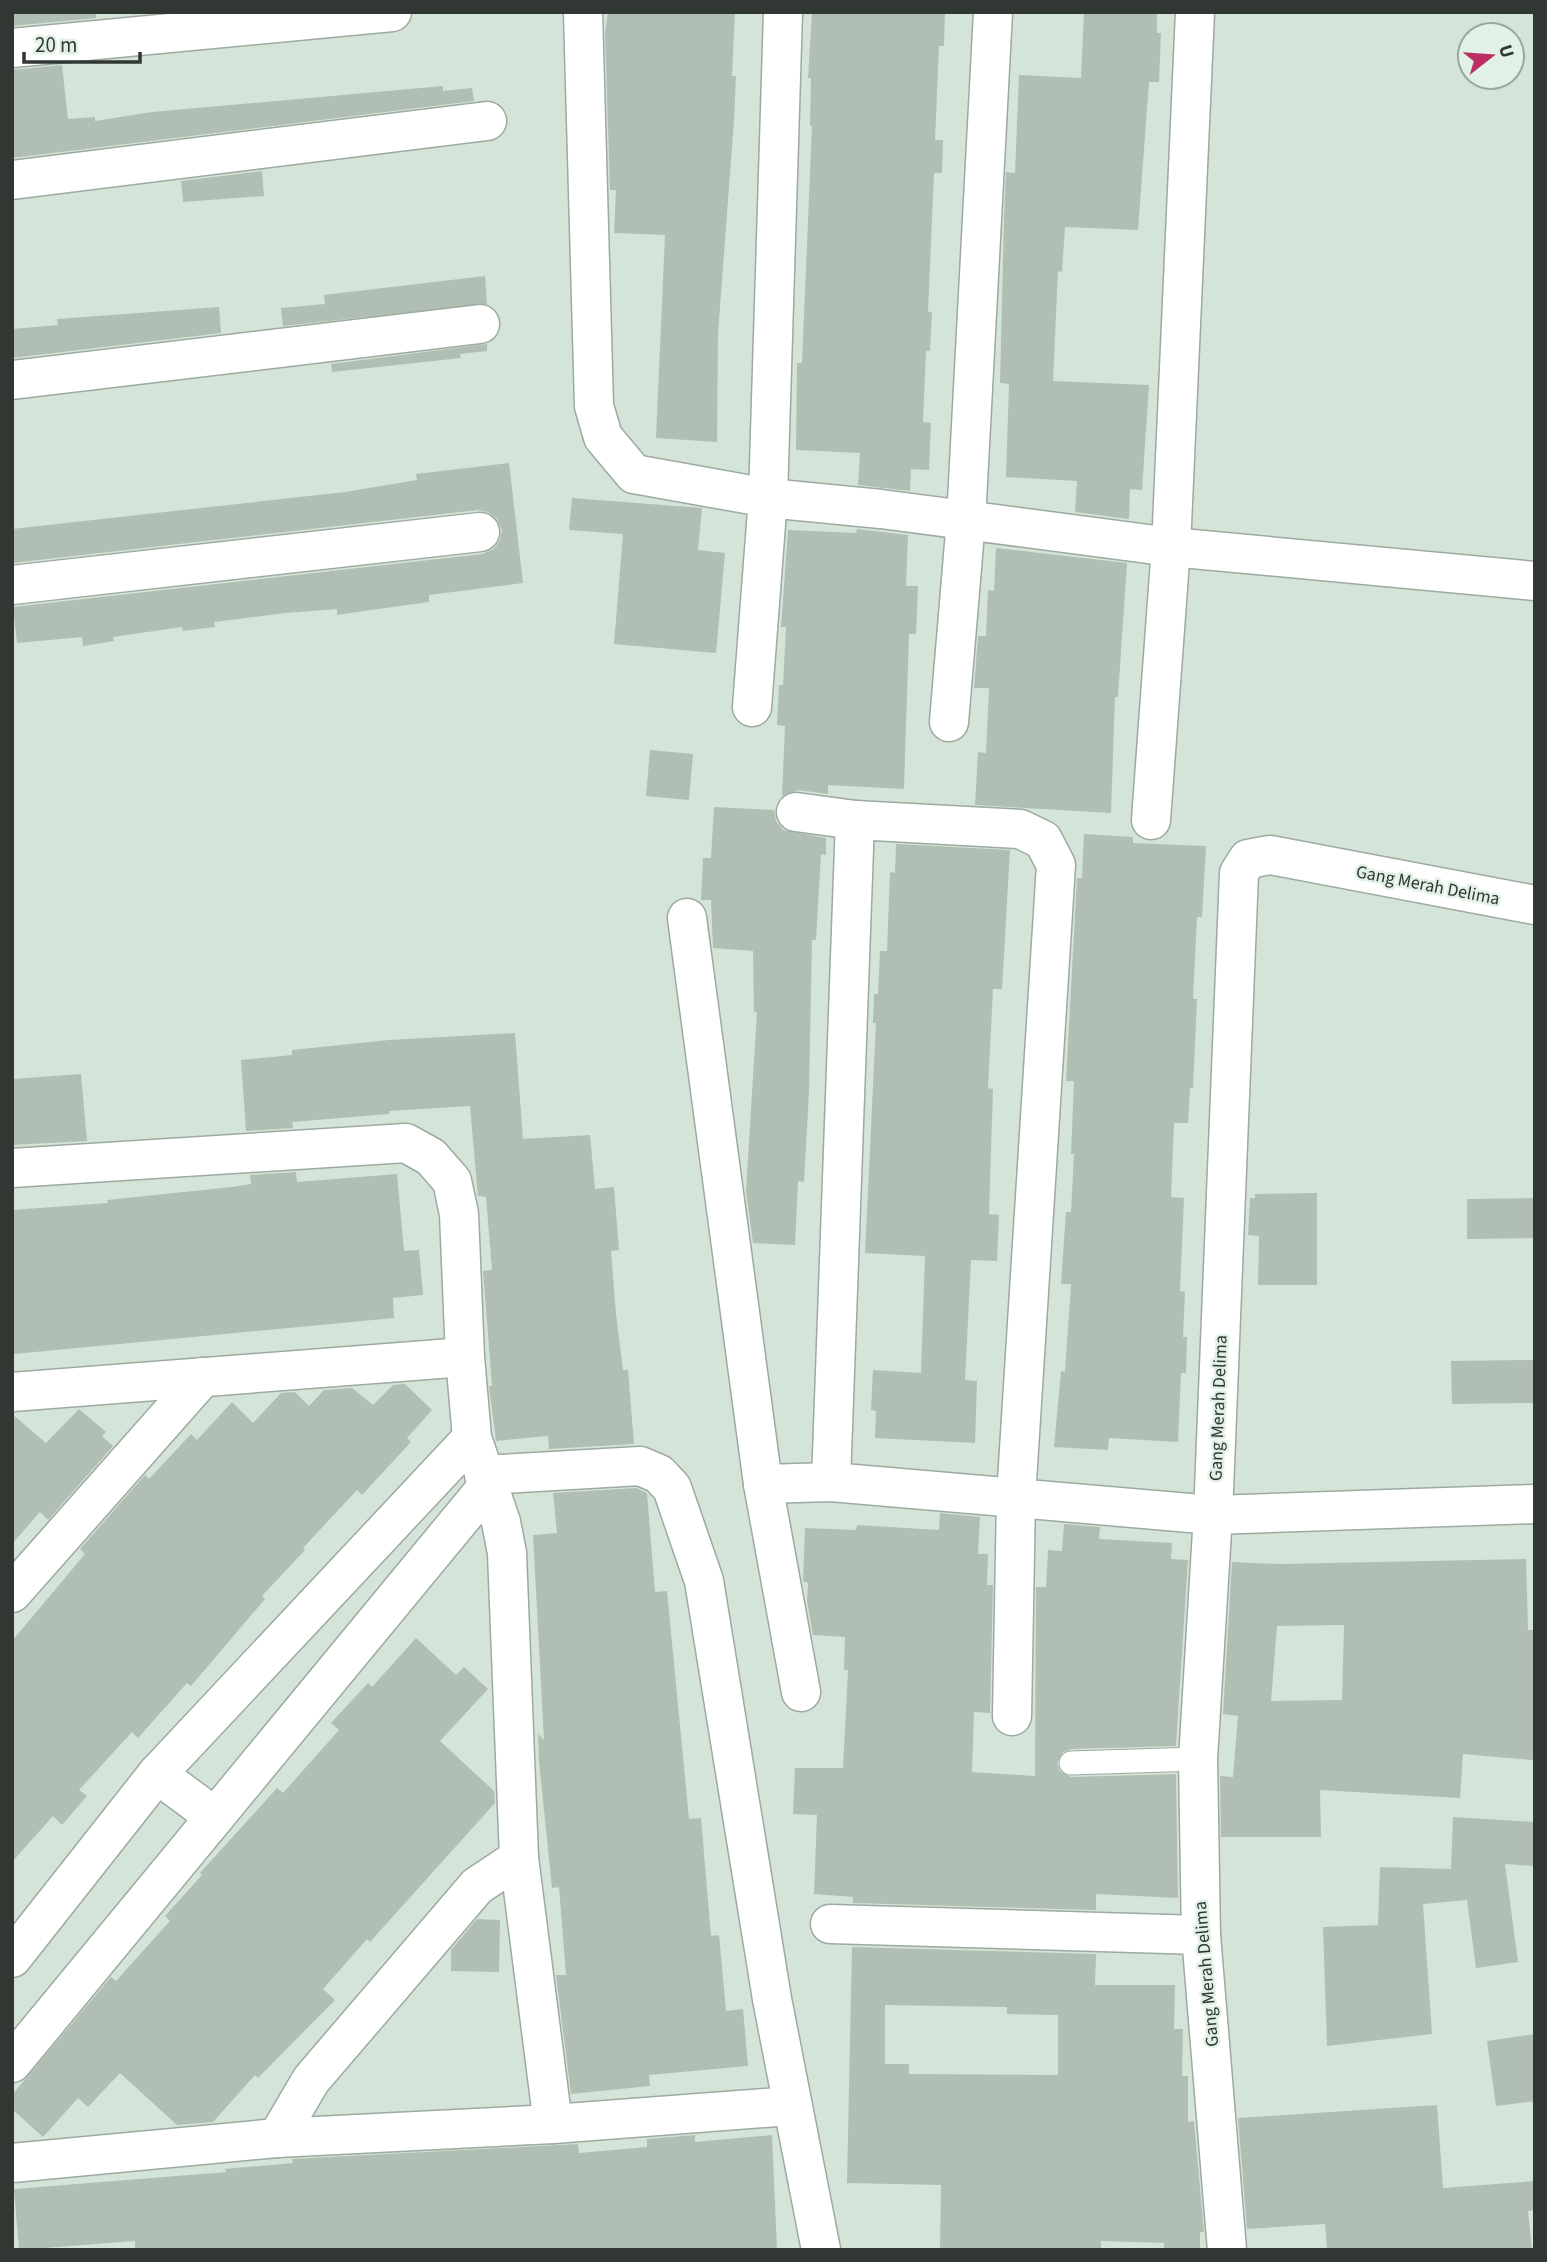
<svg xmlns="http://www.w3.org/2000/svg" width="1547" height="2262" viewBox="0 0 1547 2262" font-family="'Source Sans 3',sans-serif">
<style>
.building{fill:#b1beb4;fill-rule:evenodd}
.lines{fill:none;stroke-linecap:round;stroke-linejoin:round}
.lane-casing{stroke:#9caa9f;stroke-width:25}
.street-casing{stroke:#9caa9f;stroke-width:41}
.lane{stroke:#fff;stroke-width:23}
.street{stroke:#fff;stroke-width:38}
.labels{text-anchor:middle;stroke-width:5;stroke-linejoin:round;paint-order:stroke}
.street-label{font-size:18px;fill:#313732;stroke:#e2f1e6}
</style>
<rect width="100%" height="100%" fill="#d5e4d8"/>
<g class="building">
<polygon points="12,12 96,12 96,18 12,26"/>
<polygon points="608,12 735,12 732,76 736,76 734,120 718,334 717,442 656,438 665,235 614,233 616,190 610,190 605,32"/>
<polygon points="812,12 945,12 944,46 939,46 935,140 943,140 942,173 934,173 928,312 932,312 930,351 926,351 923,422 931,423 929,470 911,469 910,491 858,485 860,453 796,450 797,363 802,363 812,126 810,126 811,78 808,78"/>
<polygon points="1084,12 1157,12 1157,33 1161,33 1159,82 1149,82 1138,230 1065,227 1062,272 1058,271 1053,381 1149,385 1142,490 1130,489 1129,519 1075,512 1077,481 1006,477 1009,384 1000,383 1004,219 1006,172 1015,173 1019,75 1081,78"/>
<polygon points="62,65 68,119 95,117 95,121 152,112 443,86 443,91 472,88 474,101 12,158 12,70"/>
<polygon points="262,171 264,196 183,202 181,181"/>
<polygon points="485,276 487,304 283,326 281,308 325,304 324,295"/>
<polygon points="219,307 221,333 12,358 12,329 58,325 57,319"/>
<polygon points="487,344 487,351 460,354 461,358 332,372 331,364"/>
<polygon points="509,463 523,583 429,595 429,602 378,609 337,615 337,609 285,613 214,622 215,627 183,631 182,627 113,637 114,641 83,646 82,637 17,643 13,607 482,554 494,549 500,540 502,530 497,519 488,512 478,510 12,563 12,529 345,492 417,480 416,474"/>
<polygon points="572,498 702,508 698,550 725,553 716,653 614,644 623,534 569,530"/>
<polygon points="857,529 908,535 906,586 918,586 916,634 909,634 904,789 828,785 828,794 798,790 782,796 785,726 777,725 779,685 783,685 786,627 781,627 788,530 856,533"/>
<polygon points="996,548 1127,563 1118,697 1115,697 1111,813 975,805 978,752 986,753 989,688 974,688 978,636 986,636 988,590 994,591"/>
<polygon points="650,750 693,754 689,800 646,796"/>
<polygon points="714,807 774,810 776,821 783,830 826,838 826,855 821,854 816,940 812,940 809,1092 804,1182 798,1181 795,1245 753,1243 746,1191 757,1012 754,1012 753,951 713,948 711,900 701,900 703,858 711,858"/>
<polygon points="1084,834 1133,837 1133,843 1206,846 1202,917 1197,917 1193,999 1197,999 1193,1088 1190,1088 1188,1123 1174,1123 1171,1197 1184,1198 1180,1291 1185,1292 1183,1337 1187,1337 1186,1373 1181,1373 1178,1442 1109,1438 1108,1450 1054,1447 1061,1371 1065,1372 1071,1284 1061,1284 1066,1212 1071,1212 1074,1154 1071,1154 1074,1081 1066,1081 1077,878 1082,878"/>
<polygon points="896,844 1010,850 1002,989 993,989 988,1088 993,1089 989,1214 999,1215 997,1261 971,1260 965,1380 977,1381 975,1443 875,1438 876,1411 871,1410 873,1370 921,1373 925,1256 865,1253 876,1023 873,1023 874,994 878,994 880,951 887,951 890,872 895,873"/>
<polygon points="515,1033 523,1139 590,1135 595,1189 614,1187 619,1250 611,1251 616,1314 623,1370 628,1370 634,1444 549,1449 548,1436 496,1441 489,1386 492,1386 483,1271 492,1270 486,1197 478,1196 470,1106 389,1111 389,1114 292,1122 293,1128 246,1131 241,1060 292,1055 292,1050 389,1040"/>
<polygon points="81,1074 87,1141 12,1145 12,1079"/>
<polygon points="296,1172 297,1182 397,1174 404,1251 419,1250 423,1295 393,1298 394,1318 14,1354 12,1210 108,1203 107,1200 232,1187 251,1184 250,1175"/>
<polygon points="1317,1193 1317,1285 1258,1285 1259,1236 1248,1235 1250,1198 1255,1198 1255,1194"/>
<polygon points="1535,1198 1535,1238 1467,1239 1467,1199"/>
<polygon points="1535,1360 1535,1403 1452,1404 1451,1361"/>
<polygon points="405,1384 432,1410 407,1438 411,1442 362,1495 357,1490 303,1548 305,1550 262,1596 265,1599 191,1686 187,1683 138,1738 132,1732 79,1790 87,1796 62,1825 53,1816 12,1862 12,1641 85,1554 80,1549 145,1475 149,1479 191,1434 197,1440 232,1402 253,1423 281,1393 295,1392 309,1406 324,1390 352,1388 373,1405 393,1385"/>
<polygon points="79,1409 106,1432 102,1436 113,1446 48,1520 40,1512 12,1544 12,1414 46,1443"/>
<polygon points="636,1488 647,1493 655,1592 667,1591 689,1819 701,1818 711,1936 719,1935 726,2011 743,2009 748,2066 649,2075 650,2086 571,2094 556,1975 566,1975 559,1887 552,1888 539,1761 538,1734 544,1740 533,1535 557,1533 553,1493"/>
<polygon points="940,1513 980,1517 978,1554 988,1554 987,1585 993,1585 990,1713 974,1712 972,1772 1035,1776 1036,1587 1046,1587 1048,1550 1062,1551 1064,1524 1100,1527 1099,1539 1172,1543 1171,1559 1188,1560 1176,1746 1071,1749 1063,1752 1057,1763 1060,1771 1071,1777 1176,1774 1178,1898 1096,1894 1096,1910 853,1903 853,1897 814,1894 817,1815 793,1814 795,1768 843,1768 848,1670 844,1670 845,1637 813,1635 807,1601 808,1583 803,1581 805,1528 856,1530 857,1525 939,1530"/>
<path d="M1526,1559L1528,1630H1535L1533,1760L1463,1754L1460,1798L1320,1790L1321,1837H1221L1220,1776L1233,1777L1238,1716L1223,1714L1232,1562L1281,1564ZM1344,1625L1342,1700L1271,1701L1277,1626Z"/>
<polygon points="416,1638 456,1675 464,1667 488,1689 440,1741 494,1791 495,1803 370,1942 367,1939 323,1989 335,2000 258,2078 255,2075 213,2122 177,2125 120,2073 88,2107 78,2098 43,2137 12,2109 12,2095 111,1977 116,1981 170,1921 165,1916 202,1875 200,1873 277,1788 283,1793 339,1730 331,1723 368,1683 372,1687"/>
<polygon points="1453,1817 1535,1822 1535,1866 1505,1864 1518,1962 1476,1968 1467,1900 1423,1904 1432,2034 1327,2046 1323,1927 1378,1925 1380,1867 1451,1869"/>
<polygon points="477,1919 500,1920 499,1972 451,1971 451,1950"/>
<path d="M852,1947L1096,1954L1095,1985H1175L1174,2029H1183L1182,2076H1188V2122L1194,2121L1204,2232H1200V2250H1164V2243L1101,2241V2250H940L941,2185L847,2183ZM885,2005L1007,2007V2014L1058,2015V2075L909,2074V2064H885Z"/>
<polygon points="1535,2034 1535,2101 1496,2106 1487,2041"/>
<polygon points="1437,2105 1443,2188 1535,2181 1535,2210 1528,2211 1532,2250 1327,2250 1325,2224 1247,2229 1238,2118"/>
<polygon points="695,2135 695,2142 772,2135 777,2250 135,2250 135,2241 19,2250 14,2189 227,2172 224,2169 293,2163 292,2159 578,2144 579,2153 647,2147 647,2139"/>
</g>
<g class="lines">
<g class="lane-casing">
<polyline id="lane" points="1071,1763 1198,1759"/>
</g>
<g class="street-casing">
<g id="street">
<polyline points="583,12 594,406 603,437 634,474 768,498 881,509 1171,547 1535,581"/>
<polyline points="12,48 392,12"/>
<polyline points="12,180 487,121"/>
<polyline points="12,380 480,324"/>
<polyline points="12,585 480,532"/>
<polyline points="752,707 768,498 783,12"/>
<polyline points="949,722 966,520 993,12"/>
<polyline points="796,812 855,820 1020,829 1043,840 1056,865 1016,1497 1012,1716"/>
<polyline points="1151,820 1171,547 1195,12"/>
<polyline points="687,918 763,1484 831,1482 1213,1515 1535,1504"/>
<polyline points="12,1168 406,1143 431,1157 452,1181 459,1214 465,1357 472,1438 501,1522 507,1553 519,1858 553,2124"/>
<polyline points="12,1392 465,1357"/>
<polyline points="484,1475 640,1466 659,1474 672,1488 704,1581 772,1999 821,2250"/>
<polyline points="831,1482 855,820"/>
<polyline points="763,1484 801,1692"/>
<polyline points="12,1593 203,1377"/>
<polyline points="157,1774 215,1817"/>
<polyline points="830,1924 1201,1935"/>
<polyline points="12,1958 157,1774 472,1438"/>
<polyline points="12,2063 487,1487"/>
<polyline points="277,2138 311,2080 477,1886 519,1858"/>
<polyline points="12,2163 277,2138 553,2124 791,2106"/>
<polyline points="1227,2250 1201,1935 1198,1759 1213,1515 1239,873 1248,859 1270,855 1535,905"/>
</g>
</g>
<use href="#lane" class="lane"/>
<use href="#street" class="street"/>
</g>
<g class="labels">
<g class="street-label">
<text transform="translate(1428 885) rotate(11)" y="6">Gang Merah Delima</text>
<text transform="translate(1218 1408) rotate(-88)" y="6">Gang Merah Delima</text>
<text transform="translate(1206 1974) rotate(-95)" y="6">Gang Merah Delima</text>
</g>
</g>
<rect width="1547" height="2262" fill="none" stroke="#313732" stroke-width="28"/>
<g transform="translate(1491 56) rotate(73)"><circle r="33" fill="#e2f1e6" stroke="#9ba79e" stroke-width="2"/>
<path d="M0-5L12 26L0 18L-12 26Z" fill="#bb2f65"/>
<text y="-10" font-size="19" font-weight="bold" text-anchor="middle" fill="#313732">U</text>
</g>
<path d="M24 52v10h116v-10" fill="none" stroke="#313732" stroke-width="3.5"/>
<text x="35" y="52" font-size="21" fill="#313732" stroke="#e2f1e6" stroke-width="5" paint-order="stroke">20 m</text>
</svg>
